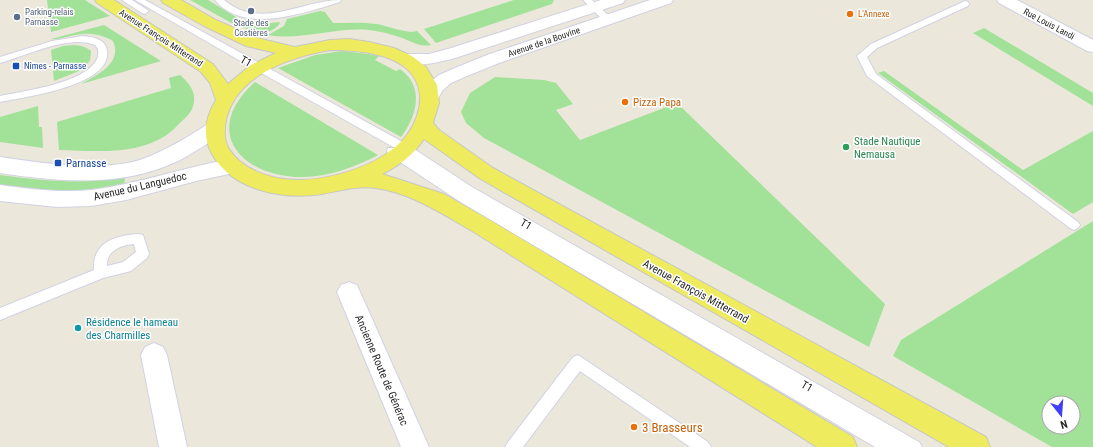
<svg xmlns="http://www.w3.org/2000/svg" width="1093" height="447" viewBox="0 0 1093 447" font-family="'Roboto Condensed',sans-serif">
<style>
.green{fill:#a2e198;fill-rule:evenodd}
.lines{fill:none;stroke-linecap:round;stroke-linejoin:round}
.lane-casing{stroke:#d1d1e2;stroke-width:2}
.street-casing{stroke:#d1d1e2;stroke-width:2}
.secondary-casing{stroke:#d1d1e2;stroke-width:2}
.primary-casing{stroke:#c7c7c7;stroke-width:2}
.lane{fill:#fff;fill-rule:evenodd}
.street{fill:#fff;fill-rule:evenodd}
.secondary{fill:#fff;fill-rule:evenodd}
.primary{fill:#eeeb5e;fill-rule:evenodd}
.service-dot{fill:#5c6f8a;stroke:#fff;stroke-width:1.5}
.food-dot{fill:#e8710a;stroke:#fff;stroke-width:1.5}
.transit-dot{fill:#1a4fb4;stroke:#fff;stroke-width:1.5}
.leisure-dot{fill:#2e9e5b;stroke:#fff;stroke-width:1.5}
.culture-dot{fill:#0f9aa8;stroke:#fff;stroke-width:1.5}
.labels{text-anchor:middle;stroke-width:3;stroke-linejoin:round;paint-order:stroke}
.far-service-label{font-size:9px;fill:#4e5e75;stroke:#fff;text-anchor:start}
.far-food-label{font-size:9px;fill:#c56008;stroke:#fff;text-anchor:start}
.far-street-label{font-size:9px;fill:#292929;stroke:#fff}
.far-transit-label{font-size:9px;fill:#164399;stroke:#fff;text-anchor:start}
.street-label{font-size:11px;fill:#292929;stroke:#fff}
.food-label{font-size:11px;fill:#c56008;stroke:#fff;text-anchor:start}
.leisure-label{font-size:11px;fill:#27864d;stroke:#fff;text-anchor:start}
.transit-label{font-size:11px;fill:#164399;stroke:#fff;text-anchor:start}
.culture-label{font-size:11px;fill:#0d838f;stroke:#fff;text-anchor:start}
.near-food-label{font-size:13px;fill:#c56008;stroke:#fff;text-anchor:start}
</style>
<rect width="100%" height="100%" fill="#ebe8db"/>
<g class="green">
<polygon points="47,0 85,0 110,16 51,32"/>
<path d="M190,0H208L249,25L280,22C278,29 268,32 261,34L235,25Z"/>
<polygon points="514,0 554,0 552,4 436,43 424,29"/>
<path d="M320,11L325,12L333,23C348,23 362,22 377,24C388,26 407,34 417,31L431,45C419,48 408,39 396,36C387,33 378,31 369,30C335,27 301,41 268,35L284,26L287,19Z"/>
<path d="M104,25L161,61L81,84C97,75 123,63 113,41C98,32 83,32 66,37C61,38 55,40 51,39Z"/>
<polygon points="984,28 1093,93 1093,106 973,33"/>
<path d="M63,46C73,45 83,44 91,51L90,61L79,71L54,81L51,50Z"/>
<path d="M342,51L368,54L379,56L375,60L396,71L400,69C425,87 417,116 401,137L278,68L315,55Z"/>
<polygon points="884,71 1023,170 1093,131 1093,202 1073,214 878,73"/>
<path d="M180,75C191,85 198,94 192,109C189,115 183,120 178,125C148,157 99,151 59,150L57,122L171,88L169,78Z"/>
<polygon points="495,77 544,80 556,83 573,104 556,110 580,140 677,103 885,304 869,347 484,138 466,123 461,112 470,93"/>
<path d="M255,82L378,155C355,167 329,177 302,177C241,177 200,131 255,82Z"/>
<polygon points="38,106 39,127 42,127 43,148 0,142 0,117"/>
<path d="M0,175C43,181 81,184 125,178L124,185C83,194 41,190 0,185Z"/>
<path d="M1093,221V447H1052L893,356L901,340ZM1049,403H1073V427H1049Z"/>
</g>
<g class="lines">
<g class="lane-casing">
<g id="lane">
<polygon points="122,0 132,0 149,11 145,14 142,13"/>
<polygon points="135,0 145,0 408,145 472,187 919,442 922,447 875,447 462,203 388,154 387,151 388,148 395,148 256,70"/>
<path d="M215,0H224C261,31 301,0 341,0L340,2C304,13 243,35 215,0Z"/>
<polygon points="583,0 592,0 611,18 612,20 611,22 605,22"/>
<polygon points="965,1 968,2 969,4 968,6 877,48 867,57 876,74 1078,222 1080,225 1078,228 1074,230 1070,228 867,76 857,56 871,44"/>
<path d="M83,36C93,37 106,39 107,51C112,86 24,97 0,102V96C24,91 86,83 97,59C99,54 99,49 95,45C70,34 25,56 0,63V57L52,41Z"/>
<path d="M139,234L143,235L149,254L147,258L131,271L103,278L0,320V308L94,270C92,242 116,235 139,234ZM134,244L136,252L123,262L107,266C106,251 121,245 134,244Z"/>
<polygon points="578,355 708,442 711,447 690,447 580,371 523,447 505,447 508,442 573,357"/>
</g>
</g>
<g class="street-casing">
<g id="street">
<polygon points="997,0 1017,0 1093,40 1093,52 1087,51 999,3"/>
<polygon points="349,282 357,285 429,447 401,447 337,292 341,285"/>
<polygon points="154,343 163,347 167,355 187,447 159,447 141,355 145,347"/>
</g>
</g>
<g class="secondary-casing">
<g id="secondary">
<path d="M601,0H625L623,3L452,59C435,63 417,67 399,63L396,59L399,55L405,54H429L448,49Z"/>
<polygon points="650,0 673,0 671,3 499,63 467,76 451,83 443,90 437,100 430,102 423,100 421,96 430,82 439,75 455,68 487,55"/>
<path d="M215,122L222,124L225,129L222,134C208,143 195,152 180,160C123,188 61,182 0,173V157C40,163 101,172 140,160C165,151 186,138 208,124Z"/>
<path d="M231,159L238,162L241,167L238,172L196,181L126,200L91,206L57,207L0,201V185C30,189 61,193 91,190C139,184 184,167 231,159Z"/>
</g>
</g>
<g class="primary-casing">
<path id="primary" d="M95,0H114L213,64L228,84L251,65L276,53L246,46L204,26L163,3L161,0H181L216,20L257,38L295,47L330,40L349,39L369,42L394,48L412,56L426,67L437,85L439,103L433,123L439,130L493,168L986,437L990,447H949L479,178L424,139C414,154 399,166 382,174L444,194L493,222L853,437L857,447H817L477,234C446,216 412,193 376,188C358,185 340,191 322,194C283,200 233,191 212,154C202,136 205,118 216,100L210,83L201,72L97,3ZM330,50C362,50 417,54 420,96C421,109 415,124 407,135C381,168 318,186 277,178C259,174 240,166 229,149C224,141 224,130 226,120C236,75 290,57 330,50Z"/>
</g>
<use href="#lane" class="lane"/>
<use href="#street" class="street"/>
<use href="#secondary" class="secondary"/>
<use href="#primary" class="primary"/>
</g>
<g class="service-dot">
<circle cx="251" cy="11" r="4"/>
<circle cx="17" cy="17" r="4"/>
</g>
<g class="food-dot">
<circle cx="850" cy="14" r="4"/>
<circle cx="625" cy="102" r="4"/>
<circle cx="634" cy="427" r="4"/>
</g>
<g class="transit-dot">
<rect x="12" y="62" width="8" height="8" rx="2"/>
<rect x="54" y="159" width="8" height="8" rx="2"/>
</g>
<circle class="leisure-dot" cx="846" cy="147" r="4"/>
<circle class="culture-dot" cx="78" cy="328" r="4"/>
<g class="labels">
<g class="far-service-label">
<text x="25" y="15">Parking-relais<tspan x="25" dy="10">Parnasse</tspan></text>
<text x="251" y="26" text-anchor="middle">Stade des<tspan x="251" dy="10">Costières</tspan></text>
</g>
<g class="far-food-label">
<text x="858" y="17">L'Annexe</text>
</g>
<g class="far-street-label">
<text transform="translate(1049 24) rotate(28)" y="3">Rue Louis Landi</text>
<text transform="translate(161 38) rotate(33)" y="3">Avenue François Mitterrand</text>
<text transform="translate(544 42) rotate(-19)" y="3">Avenue de la Bouvine</text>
</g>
<g class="far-transit-label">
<text x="24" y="69">Nîmes - Parnasse</text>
</g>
<g class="street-label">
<text transform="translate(246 61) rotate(30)" y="4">T1</text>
<text transform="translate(140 186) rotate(-13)" y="4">Avenue du Languedoc</text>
<text transform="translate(526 224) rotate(30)" y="4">T1</text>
<text transform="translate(696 291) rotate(29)" y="4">Avenue François Mitterrand</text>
<text transform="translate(382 370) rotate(67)" y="4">Ancienne Route de Générac</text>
<text transform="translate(807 386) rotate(30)" y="4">T1</text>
</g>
<g class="food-label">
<text x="633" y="106">Pizza Papa</text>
</g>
<g class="leisure-label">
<text x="854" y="145">Stade Nautique<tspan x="854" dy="13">Nemausa</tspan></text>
</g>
<g class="transit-label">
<text x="66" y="167">Parnasse</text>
</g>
<g class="culture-label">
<text x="86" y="326">Résidence le hameau<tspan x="86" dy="13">des Charmilles</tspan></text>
</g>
<g class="near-food-label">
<text x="642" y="432">3 Brasseurs</text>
</g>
</g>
<g transform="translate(1061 415) rotate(163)"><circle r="19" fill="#ffffff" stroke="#a9a9a9"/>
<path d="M0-3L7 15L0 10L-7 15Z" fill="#423df7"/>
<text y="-6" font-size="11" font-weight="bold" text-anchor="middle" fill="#292929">N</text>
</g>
</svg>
